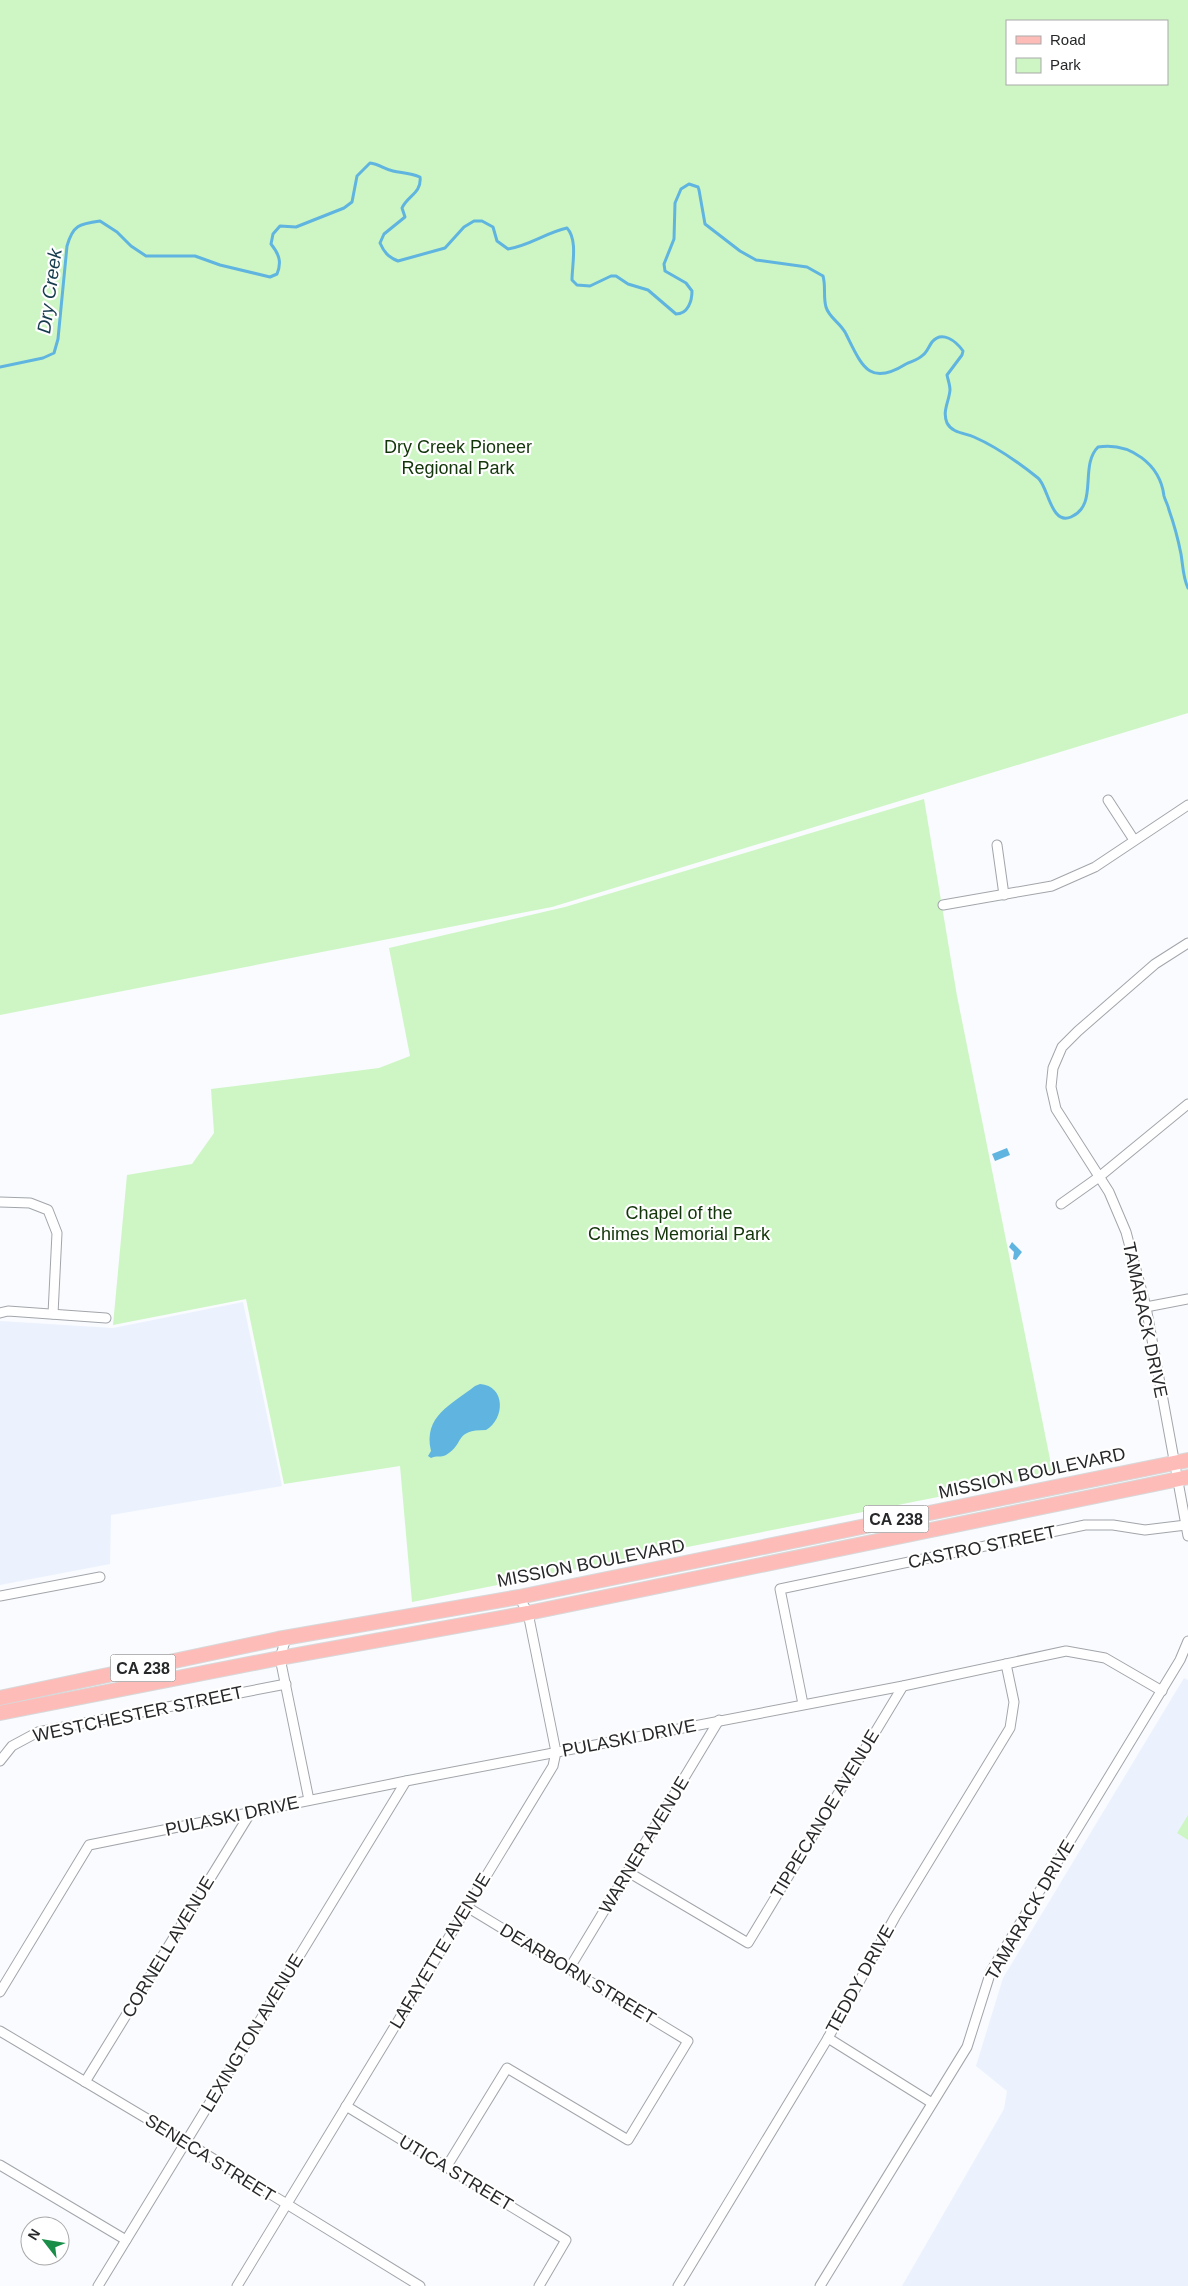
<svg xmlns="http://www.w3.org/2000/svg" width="1188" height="2286" viewBox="0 0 1188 2286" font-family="Arial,sans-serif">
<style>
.built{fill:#ebf2fe}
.green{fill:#cdf6c4;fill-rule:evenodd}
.water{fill:#5fb4e0}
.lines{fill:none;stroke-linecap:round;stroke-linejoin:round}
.stream{stroke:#5fb4e0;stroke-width:3}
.minor-casing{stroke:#a2a5aa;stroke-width:11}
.primary-casing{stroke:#d8d8d9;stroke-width:16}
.minor{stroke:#fff;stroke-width:9}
.primary{stroke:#febcb8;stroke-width:14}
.labels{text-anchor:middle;stroke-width:4.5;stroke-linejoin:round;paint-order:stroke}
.shield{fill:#fff;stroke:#68686a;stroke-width:1}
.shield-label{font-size:16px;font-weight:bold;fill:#27282a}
.park-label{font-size:18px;fill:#123509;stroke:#fff}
.street-label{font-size:18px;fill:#27282a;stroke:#fff}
.water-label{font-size:19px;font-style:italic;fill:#153b4d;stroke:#fff}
</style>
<rect width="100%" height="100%" fill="#f9fbfe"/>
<g class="built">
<polygon points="243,1302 282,1486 111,1515 110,1564 0,1585 0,1321 113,1328"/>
<polygon points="1184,1678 1188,1680 1188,2286 902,2286 1004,2109 1007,2091 976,2066 1003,1978"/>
</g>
<g class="green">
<path d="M0,0H1188V713L552,907L0,1015ZM1007,21H1167V84H1007Z"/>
<polygon points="924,799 957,996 1053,1474 412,1602 400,1466 284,1484 246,1299 113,1325 127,1175 192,1164 214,1133 211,1089 379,1068 410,1056 389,948 565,907"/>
<polygon points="1188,1815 1188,1840 1177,1833"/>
</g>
<g class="water">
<polygon points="1007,1148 1010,1155 995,1161 992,1154"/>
<polygon points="1012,1242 1022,1252 1016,1260 1013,1259 1014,1252 1009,1247"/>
<path d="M480,1384C506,1386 505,1419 486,1430C453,1430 466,1443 446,1455C441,1458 436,1455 431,1458L428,1456L431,1451C423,1416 451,1405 475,1386Z"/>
</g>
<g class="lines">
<path class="stream" d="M0,367L43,358L54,353L58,339L67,246C73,225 79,224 100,221L117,232L131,246L146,256H195L220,265L270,277L277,274C282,262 279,254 271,244L273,234L280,226L296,227L344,208L352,202L357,176L370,163C379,164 384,169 393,171C403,173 411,173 420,177C422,193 407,196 402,208L405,217L384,234L380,243C384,252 388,257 398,261L445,248L464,227L474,221H482L493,227L497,241L508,249C531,245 545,233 567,228C578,240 572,265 572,280L577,285L590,286L611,276H616L628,284L648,290L676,314C688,314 692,301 692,291L686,283L665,271L664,264L674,239L675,203L681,189L689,184L698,187L699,190L705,224L740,251L756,260L807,267L823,276C826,286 823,297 826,307C829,318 841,323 846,334C862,366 869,387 906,364C912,361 918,360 923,355C927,352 929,346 932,342C942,330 956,341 963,351L962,355L947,375C948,380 950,385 950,390C949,402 942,411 947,423C952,433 965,433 974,437C997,447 1018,462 1038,478C1048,486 1051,526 1071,517C1099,505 1079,466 1098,447C1130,442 1160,464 1164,496C1165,500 1168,505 1169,510C1174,524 1178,539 1181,554C1183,566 1183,578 1188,588"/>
<g class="minor-casing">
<g id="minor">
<polyline points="1108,800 1134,840"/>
<polyline points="997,845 1004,895"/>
<polyline points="943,905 1052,886 1095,867 1188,805"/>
<polyline points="1188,943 1155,964 1078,1031 1062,1047 1053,1068 1051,1087 1056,1109 1109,1192 1126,1232 1146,1307 1188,1536"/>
<polyline points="0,1202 30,1203 48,1210 57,1233 53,1314"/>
<polyline points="1061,1204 1099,1177 1188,1104"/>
<polyline points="1146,1307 1188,1299"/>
<polyline points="0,1313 8,1311 106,1318"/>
<polyline points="0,1596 100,1577"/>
<polyline points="286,1638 280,1658 309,1800"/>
<polyline points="803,1704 780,1589 1085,1525 1113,1525 1145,1530 1186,1525"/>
<polyline points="0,1761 12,1746 38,1732 286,1684"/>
<polyline points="628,1872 748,1943 903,1686"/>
<polyline points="569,1969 719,1720"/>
<polyline points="0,1992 89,1845 406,1781 903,1686 1066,1651 1105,1658 1162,1691"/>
<polyline points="0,2031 186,2142 420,2286"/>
<polyline points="828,2038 932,2103"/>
<polyline points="85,2082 251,1812"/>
<polyline points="346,2106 566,2240 539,2286"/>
<polyline points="0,2165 126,2240"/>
<polyline points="447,2166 507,2068 628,2140 688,2041 467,1907"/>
<polyline points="98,2286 406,1781"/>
<polyline points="237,2286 553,1766 556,1752 528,1613 519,1597"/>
<polyline points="678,2286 828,2038 895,1917 1010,1728 1014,1702 1006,1664"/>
<polyline points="820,2286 967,2047 991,1971 1180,1660 1188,1641"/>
</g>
</g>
<g class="primary-casing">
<g id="primary">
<polyline points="0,1698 278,1639 519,1597 1188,1460"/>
<polyline points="0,1713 280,1658 528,1613 1188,1477"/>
</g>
</g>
<use href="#minor" class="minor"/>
<use href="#primary" class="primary"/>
</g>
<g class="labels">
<g class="shield">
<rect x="863.5" y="1505.5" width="65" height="27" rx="4"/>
<rect x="110.5" y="1654.5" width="65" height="27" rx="4"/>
</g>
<g class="shield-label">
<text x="896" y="1525">CA 238</text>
<text x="143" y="1674">CA 238</text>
</g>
<g class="park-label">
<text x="458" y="453">Dry Creek Pioneer<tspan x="458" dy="21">Regional Park</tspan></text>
<text x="679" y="1219">Chapel of the<tspan x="679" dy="21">Chimes Memorial Park</tspan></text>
</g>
<g class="street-label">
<text transform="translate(1145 1320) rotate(78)" y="6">TAMARACK DRIVE</text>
<text transform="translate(1032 1473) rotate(-12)" y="6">MISSION BOULEVARD</text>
<text transform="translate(982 1547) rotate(-12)" y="6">CASTRO STREET</text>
<text transform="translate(591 1563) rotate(-11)" y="6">MISSION BOULEVARD</text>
<text transform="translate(138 1714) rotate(-12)" y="6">WESTCHESTER STREET</text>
<text transform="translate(629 1738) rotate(-11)" y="6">PULASKI DRIVE</text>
<text transform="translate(825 1814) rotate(-59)" y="6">TIPPECANOE AVENUE</text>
<text transform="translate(232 1816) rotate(-12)" y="6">PULASKI DRIVE</text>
<text transform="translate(644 1845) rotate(-59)" y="6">WARNER AVENUE</text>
<text transform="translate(1030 1910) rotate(-60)" y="6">TAMARACK DRIVE</text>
<text transform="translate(168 1947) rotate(-59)" y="6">CORNELL AVENUE</text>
<text transform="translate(440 1951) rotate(-59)" y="6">LAFAYETTE AVENUE</text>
<text transform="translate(578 1974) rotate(31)" y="6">DEARBORN STREET</text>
<text transform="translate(860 1979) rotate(-61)" y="6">TEDDY DRIVE</text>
<text transform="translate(252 2033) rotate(-59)" y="6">LEXINGTON AVENUE</text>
<text transform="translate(210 2158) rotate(32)" y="6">SENECA STREET</text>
<text transform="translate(456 2173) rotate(31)" y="6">UTICA STREET</text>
</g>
<g class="water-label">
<text transform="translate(49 291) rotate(-82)" y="7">Dry Creek</text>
</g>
</g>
<rect x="1006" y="20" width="162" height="65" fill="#ffffff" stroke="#a9a9aa"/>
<rect x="1016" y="36" width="25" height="8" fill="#febcb8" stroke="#a9a9aa"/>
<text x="1050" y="45" font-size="15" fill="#27282a">Road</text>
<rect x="1016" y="58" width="25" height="15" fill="#cdf6c4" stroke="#a9a9aa"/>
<text x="1050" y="70" font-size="15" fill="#27282a">Park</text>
<g transform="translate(45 2241) rotate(301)"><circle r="24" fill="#ffffff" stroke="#a9a9aa"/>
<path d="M0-4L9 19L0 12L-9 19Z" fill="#1a8e48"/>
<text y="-8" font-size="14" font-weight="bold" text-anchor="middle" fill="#27282a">N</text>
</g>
</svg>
